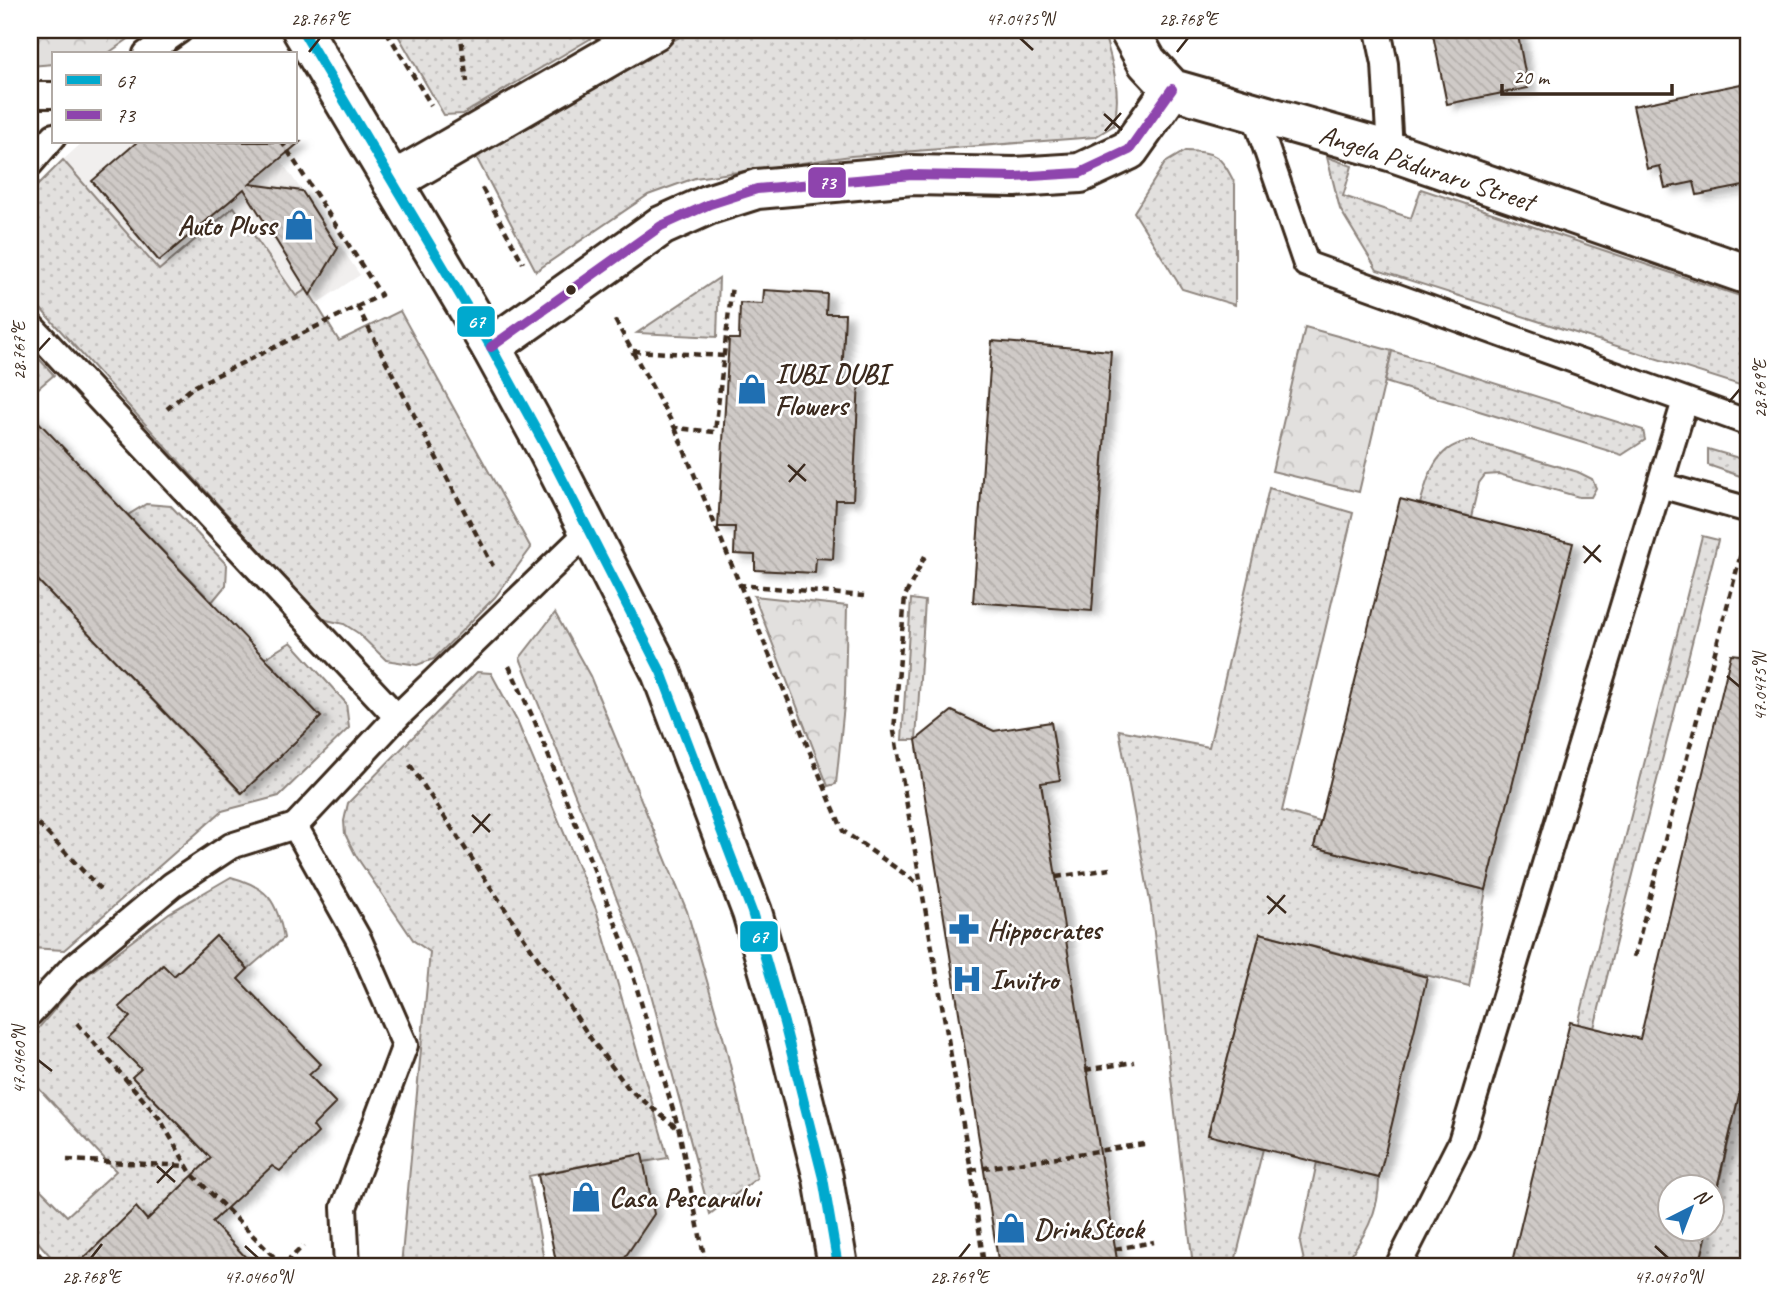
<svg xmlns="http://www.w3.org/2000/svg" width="1779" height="1296" viewBox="0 0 1779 1296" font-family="Caveat,sans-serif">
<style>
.built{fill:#f1efee}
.park{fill:url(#park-crowns);stroke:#8e857e;stroke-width:2}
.garden{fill:url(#garden-dots);stroke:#8e857e;stroke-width:2}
.building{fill:url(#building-back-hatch);stroke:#3b2a1e;stroke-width:2;filter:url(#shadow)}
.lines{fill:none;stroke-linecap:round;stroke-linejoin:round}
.service-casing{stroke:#3b2a1e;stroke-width:30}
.minor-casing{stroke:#3b2a1e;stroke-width:44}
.secondary-casing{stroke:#3b2a1e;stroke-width:44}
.path{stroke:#3b2a1e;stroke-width:4.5;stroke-dasharray:7 5;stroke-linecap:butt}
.service{stroke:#fff;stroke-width:24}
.minor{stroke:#fff;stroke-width:38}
.secondary{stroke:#fff;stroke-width:38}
.bus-1-casing{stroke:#fff;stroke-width:16}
.bus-2-casing{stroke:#fff;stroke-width:16}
.bus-1{stroke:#00a9ce;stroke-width:10}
.bus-2{stroke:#8e44ad;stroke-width:10}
.ticks{fill:none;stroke:#3b2a1e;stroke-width:2.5}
.bus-dot{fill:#3b2a1e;stroke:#fff;stroke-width:2.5}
.labels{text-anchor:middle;stroke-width:5;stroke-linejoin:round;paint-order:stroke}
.street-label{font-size:28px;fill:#3b2a1e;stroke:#fff}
.poi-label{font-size:28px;font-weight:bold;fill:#3b2a1e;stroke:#fff;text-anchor:start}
.line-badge{stroke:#fff;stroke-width:2.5}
.badge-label{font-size:19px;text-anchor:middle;font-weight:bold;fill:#fff}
.neatline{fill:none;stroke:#3b2a1e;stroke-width:2.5}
.ticks-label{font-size:18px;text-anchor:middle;fill:#3b2a1e}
</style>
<defs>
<pattern id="park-crowns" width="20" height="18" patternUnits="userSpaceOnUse" patternTransform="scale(1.75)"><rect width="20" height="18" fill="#e2e0de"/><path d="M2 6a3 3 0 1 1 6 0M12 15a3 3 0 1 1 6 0" fill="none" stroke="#c3c0be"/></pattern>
<pattern id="garden-dots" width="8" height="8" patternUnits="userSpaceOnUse" patternTransform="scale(1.75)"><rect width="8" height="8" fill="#e2e0de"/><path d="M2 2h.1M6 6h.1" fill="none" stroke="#c3c0be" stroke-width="1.8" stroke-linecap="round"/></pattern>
<pattern id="building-back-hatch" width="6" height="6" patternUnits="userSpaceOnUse" patternTransform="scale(1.75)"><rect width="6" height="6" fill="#cfcac7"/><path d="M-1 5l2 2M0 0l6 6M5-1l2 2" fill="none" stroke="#b3aeaa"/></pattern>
<filter id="shadow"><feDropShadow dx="8" dy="4.5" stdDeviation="3.5" flood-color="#0004"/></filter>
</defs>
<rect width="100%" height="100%" fill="#fff"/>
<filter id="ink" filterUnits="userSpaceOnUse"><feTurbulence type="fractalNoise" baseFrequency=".0143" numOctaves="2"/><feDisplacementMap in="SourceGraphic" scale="14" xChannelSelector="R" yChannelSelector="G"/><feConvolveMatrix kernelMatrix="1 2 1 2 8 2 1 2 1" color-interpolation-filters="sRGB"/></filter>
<g filter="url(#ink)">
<polygon class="built" points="83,142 268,142 360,275 316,304 307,289 296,296 159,270 63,160"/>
<g class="park">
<polygon points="30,30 141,30 107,54 54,54 54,64 30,66"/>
<polygon points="1305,327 1392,351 1359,492 1272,471"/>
<polygon points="754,596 847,606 845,695 836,784 828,786"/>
</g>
<g class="garden">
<polygon points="395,30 605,30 463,114 444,115"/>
<path d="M692,30H1103C1112,61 1122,92 1114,125L1095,137L851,156L695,178L648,195L536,271L475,155Z"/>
<path d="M1185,151C1216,152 1221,155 1235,184V305L1182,289L1134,212L1165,163Z"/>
<polygon points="1327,157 1352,166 1343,196 1411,218 1421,189 1749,299 1749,388 1377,270 1340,209"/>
<polygon points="63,160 159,270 234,207 296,296 307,289 339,341 400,311 531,548 495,597 434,659 417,665 386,660 358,633 344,624 322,619 30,297 30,193"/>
<polygon points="719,278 717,337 637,333"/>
<polygon points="30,349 54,375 30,395"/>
<polygon points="1392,351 1643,430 1645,440 1622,455 1385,382"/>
<path d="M1472,441L1578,472L1592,479L1596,488L1591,497H1579L1499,474L1485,475L1479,483L1471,517L1420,504C1429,474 1436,444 1472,441Z"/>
<polygon points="1708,449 1749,461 1749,479 1708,465"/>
<polygon points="1269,488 1353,513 1282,811 1320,822 1314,847 1486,890 1469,986 1260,933 1208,1134 1263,1149 1235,1262 1231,1266 1193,1266 1151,907 1119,730 1209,747"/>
<polygon points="146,504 171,506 227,565 226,585 212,602 128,515"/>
<polygon points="1702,536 1718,540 1594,1028 1578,1024"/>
<polygon points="30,572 241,793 321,717 265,658 291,642 346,703 349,728 279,796 222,811 64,950 30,948"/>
<polygon points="911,599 925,601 916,740 902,740"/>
<polygon points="555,613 590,676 687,911 725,1044 757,1178 710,1214 643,964 520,658"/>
<polygon points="477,672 491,673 517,721 596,909 668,1158 643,1162 641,1154 529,1176 545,1266 401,1266 430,952 414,941 356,856 345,834 344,821 348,803"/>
<path d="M231,877C268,887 277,901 284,938L248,969L216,936L174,976L162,965L120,1007L130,1017L110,1037L141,1069L132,1077L215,1162L222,1212L189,1179L147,1220L136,1208L92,1250L102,1261L97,1266H59L30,1233V1179L67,1216L116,1171L30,1079V1038L78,982L169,913Z"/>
<polygon points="1658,964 1749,985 1749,1266 1699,1266 1708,1230 1712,1230 1713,1209 1746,1065 1644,1040"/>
<path d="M1317,1162L1379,1178C1380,1212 1363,1239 1343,1266H1305L1300,1243Z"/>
</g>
<g class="building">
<polygon points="1432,30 1517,30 1528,88 1447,104"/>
<polygon points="1741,84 1749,131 1749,185 1697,195 1694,182 1665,188 1660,166 1647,169 1633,106"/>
<polygon points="137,142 300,142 250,184 302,191 338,248 310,295 244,189 159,261 92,181"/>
<polygon points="764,290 827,294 826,314 845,314 842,380 859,381 853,500 836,500 833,559 816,558 815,573 755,570 755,555 734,554 735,527 718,527 729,339 739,339 740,303 763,304"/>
<polygon points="992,341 1111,351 1092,611 973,602"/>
<polygon points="30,413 321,717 242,793 30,572"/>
<polygon points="1400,499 1573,543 1486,890 1314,847"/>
<polygon points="1731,654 1749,656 1749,1053 1712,1209 1712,1187 1670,1187 1670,1229 1708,1229 1699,1266 1511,1266 1570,1022 1640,1039"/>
<polygon points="952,711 994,731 1051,722 1060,780 1041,783 1118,1266 999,1266 916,740"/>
<polygon points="1260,933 1427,977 1379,1178 1208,1135"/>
<polygon points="216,936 248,969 238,979 321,1064 309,1075 336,1103 313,1126 318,1133 280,1171 272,1166 212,1222 254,1266 76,1266 136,1207 147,1220 211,1158 132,1077 141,1069 109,1037 130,1017 119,1007 163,965 174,976"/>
<polygon points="642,1154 654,1214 619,1266 557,1266 538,1175"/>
</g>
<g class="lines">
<g class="service-casing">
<g id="service">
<polyline points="1378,30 1385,64 1390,151"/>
<polyline points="146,54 180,30"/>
<polyline points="30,95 54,95"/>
<polyline points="1254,113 1306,264 1749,423"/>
<polyline points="30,164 54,136"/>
<polyline points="30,325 397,717"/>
<polyline points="1660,485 1749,510"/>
<polyline points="30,1013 70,970 172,885 231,846 295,826"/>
<polyline points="347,1266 344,1207 405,1045 359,940 295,826 397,717 588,532"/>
<polyline points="1398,1266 1461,1142 1685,401"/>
</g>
</g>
<g class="minor-casing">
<g id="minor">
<polyline points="1129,30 1147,62 1172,89 1390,151 1749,275"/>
<polyline points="392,182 655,30"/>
<polyline points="491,347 661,226 710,204 757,189 912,175 1015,177 1080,173 1129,150 1172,89"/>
</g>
</g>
<g class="secondary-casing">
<polyline id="secondary" points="302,30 491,347 547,449 661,672 752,912 784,1023 823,1178 838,1266"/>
</g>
<g class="path">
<polyline points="460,30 467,82"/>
<polyline points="387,32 431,105"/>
<polyline points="482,188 523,263"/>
<polyline points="357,306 493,566"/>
<polyline points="615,320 675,428 715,432 732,285"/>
<polyline points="633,351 724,356"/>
<polyline points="167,409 193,387 381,295 282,142"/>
<polyline points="675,428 740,585 864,596"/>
<polyline points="925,556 905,596 894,731 971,1170 984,1266"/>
<polyline points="740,585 843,831 919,884"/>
<polyline points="509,666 535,722 623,942 679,1130 706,1266"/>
<polyline points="410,765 591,1039 629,1089 677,1128"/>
<polyline points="30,815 100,889"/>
<polyline points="1056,877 1110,869"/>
<polyline points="1634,957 1742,550"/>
<polyline points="77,1023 160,1119 191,1173 283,1266 303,1246"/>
<polyline points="1085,1070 1134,1062"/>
<polyline points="30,1138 38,1129"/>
<polyline points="67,1160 188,1166"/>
<polyline points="971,1170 1144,1144"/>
<polyline points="30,1244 49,1266"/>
<polyline points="1115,1249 1154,1242"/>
</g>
<use href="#service" class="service"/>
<use href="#minor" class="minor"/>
<use href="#secondary" class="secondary"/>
<g class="bus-1-casing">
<polyline id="bus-1" points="302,30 491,347 547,449 661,672 752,912 784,1023 823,1178 838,1266"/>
</g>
<g class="bus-2-casing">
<polyline id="bus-2" points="491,347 661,226 710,204 757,189 912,175 1015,177 1080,173 1129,150 1172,89"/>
</g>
<use href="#bus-1" class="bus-1"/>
<use href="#bus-2" class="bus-2"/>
</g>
</g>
<path class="ticks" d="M1020,38L1033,50M309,52L320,38M1177,52L1188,38M1104,114L1122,130M1105,131L1121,113M38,351L50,338M1729,402L1740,389M788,465L806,481M789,482L805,464M1583,546L1601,562M1584,563L1600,545M1727,676L1740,687M472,815L490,832M473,833L490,814M1267,896L1286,913M1268,914L1285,895M38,1060L52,1071M157,1166L175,1182M157,1183L174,1165M245,1246L258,1258M1655,1246L1668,1258M91,1258L102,1244M959,1258L970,1244"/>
<defs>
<g id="shop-bare" transform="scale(2.415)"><path d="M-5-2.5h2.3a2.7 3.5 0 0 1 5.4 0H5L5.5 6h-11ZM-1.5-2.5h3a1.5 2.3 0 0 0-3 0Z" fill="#1f6fb2" stroke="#fff" stroke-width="2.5" paint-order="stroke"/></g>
<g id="pharmacy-bare" transform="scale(2.415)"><path d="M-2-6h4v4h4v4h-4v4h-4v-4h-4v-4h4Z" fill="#1f6fb2" stroke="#fff" stroke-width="2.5" paint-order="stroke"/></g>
<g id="hospital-bare" transform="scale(2.415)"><path d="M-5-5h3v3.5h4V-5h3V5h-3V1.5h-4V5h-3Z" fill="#1f6fb2" stroke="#fff" stroke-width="2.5" paint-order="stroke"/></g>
</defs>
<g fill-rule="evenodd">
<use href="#shop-bare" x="299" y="225"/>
<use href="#shop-bare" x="752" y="389"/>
<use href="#pharmacy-bare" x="964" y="929"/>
<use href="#hospital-bare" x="967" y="979"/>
<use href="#shop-bare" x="586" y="1197"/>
<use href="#shop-bare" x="1011" y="1228"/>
</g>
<circle class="bus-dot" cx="571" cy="290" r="6"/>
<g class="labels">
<g class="street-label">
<text transform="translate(1427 167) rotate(18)" y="10">Angela Păduraru Street</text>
</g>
<g class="poi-label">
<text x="276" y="235" text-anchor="end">Auto Pluss</text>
<text x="775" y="383">IUBI DUBI<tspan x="775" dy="32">Flowers</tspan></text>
<text x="987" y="939">Hippocrates</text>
<text x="990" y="989">Invitro</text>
<text x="609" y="1207">Casa Pescarului</text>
<text x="1034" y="1238">DrinkStock</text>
</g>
</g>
<g class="line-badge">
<rect x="807" y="166" width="40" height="33" rx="7" fill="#8e44ad"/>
<rect x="456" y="305" width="40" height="33" rx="7" fill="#00a9ce"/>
<rect x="739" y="920" width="40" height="33" rx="7" fill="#00a9ce"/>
</g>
<g class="badge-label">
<text x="827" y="189">73</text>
<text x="476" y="328">67</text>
<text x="759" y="943">67</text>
</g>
<rect width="1779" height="1296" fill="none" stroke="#fff" stroke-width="77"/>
<rect x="52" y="52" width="245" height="91" fill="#ffffff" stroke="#b1aaa5" stroke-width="2"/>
<rect x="66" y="75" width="35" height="10" fill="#00a9ce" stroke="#b1aaa5" stroke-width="2"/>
<text x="116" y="88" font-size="21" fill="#3b2a1e">67</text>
<rect x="66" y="110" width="35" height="10" fill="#8e44ad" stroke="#b1aaa5" stroke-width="2"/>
<text x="116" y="122" font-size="21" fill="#3b2a1e">73</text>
<g transform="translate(1691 1208) rotate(42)"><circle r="33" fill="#ffffff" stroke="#b1aaa5" stroke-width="2"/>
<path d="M0-5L12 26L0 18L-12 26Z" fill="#1f6fb2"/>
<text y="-10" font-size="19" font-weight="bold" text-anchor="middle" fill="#3b2a1e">N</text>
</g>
<path d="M1502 84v10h170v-10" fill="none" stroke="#3b2a1e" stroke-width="3.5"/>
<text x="1513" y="84" font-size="21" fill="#3b2a1e" stroke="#ffffff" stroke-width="5" paint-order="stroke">20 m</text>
<rect x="38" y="38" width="1702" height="1220" class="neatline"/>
<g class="ticks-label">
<text x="320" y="25">28.767°E</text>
<text x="1020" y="25">47.0475°N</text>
<text x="1188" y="25">28.768°E</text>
<text transform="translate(19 351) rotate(-90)" y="6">28.767°E</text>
<text transform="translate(1760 389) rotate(-90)" y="6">28.769°E</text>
<text transform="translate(1760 687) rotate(-90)" y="6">47.0475°N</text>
<text transform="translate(19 1060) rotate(-90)" y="6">47.0460°N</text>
<text x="91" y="1283">28.768°E</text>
<text x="258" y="1283">47.0460°N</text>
<text x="959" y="1283">28.769°E</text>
<text x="1668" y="1283">47.0470°N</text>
</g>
</svg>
